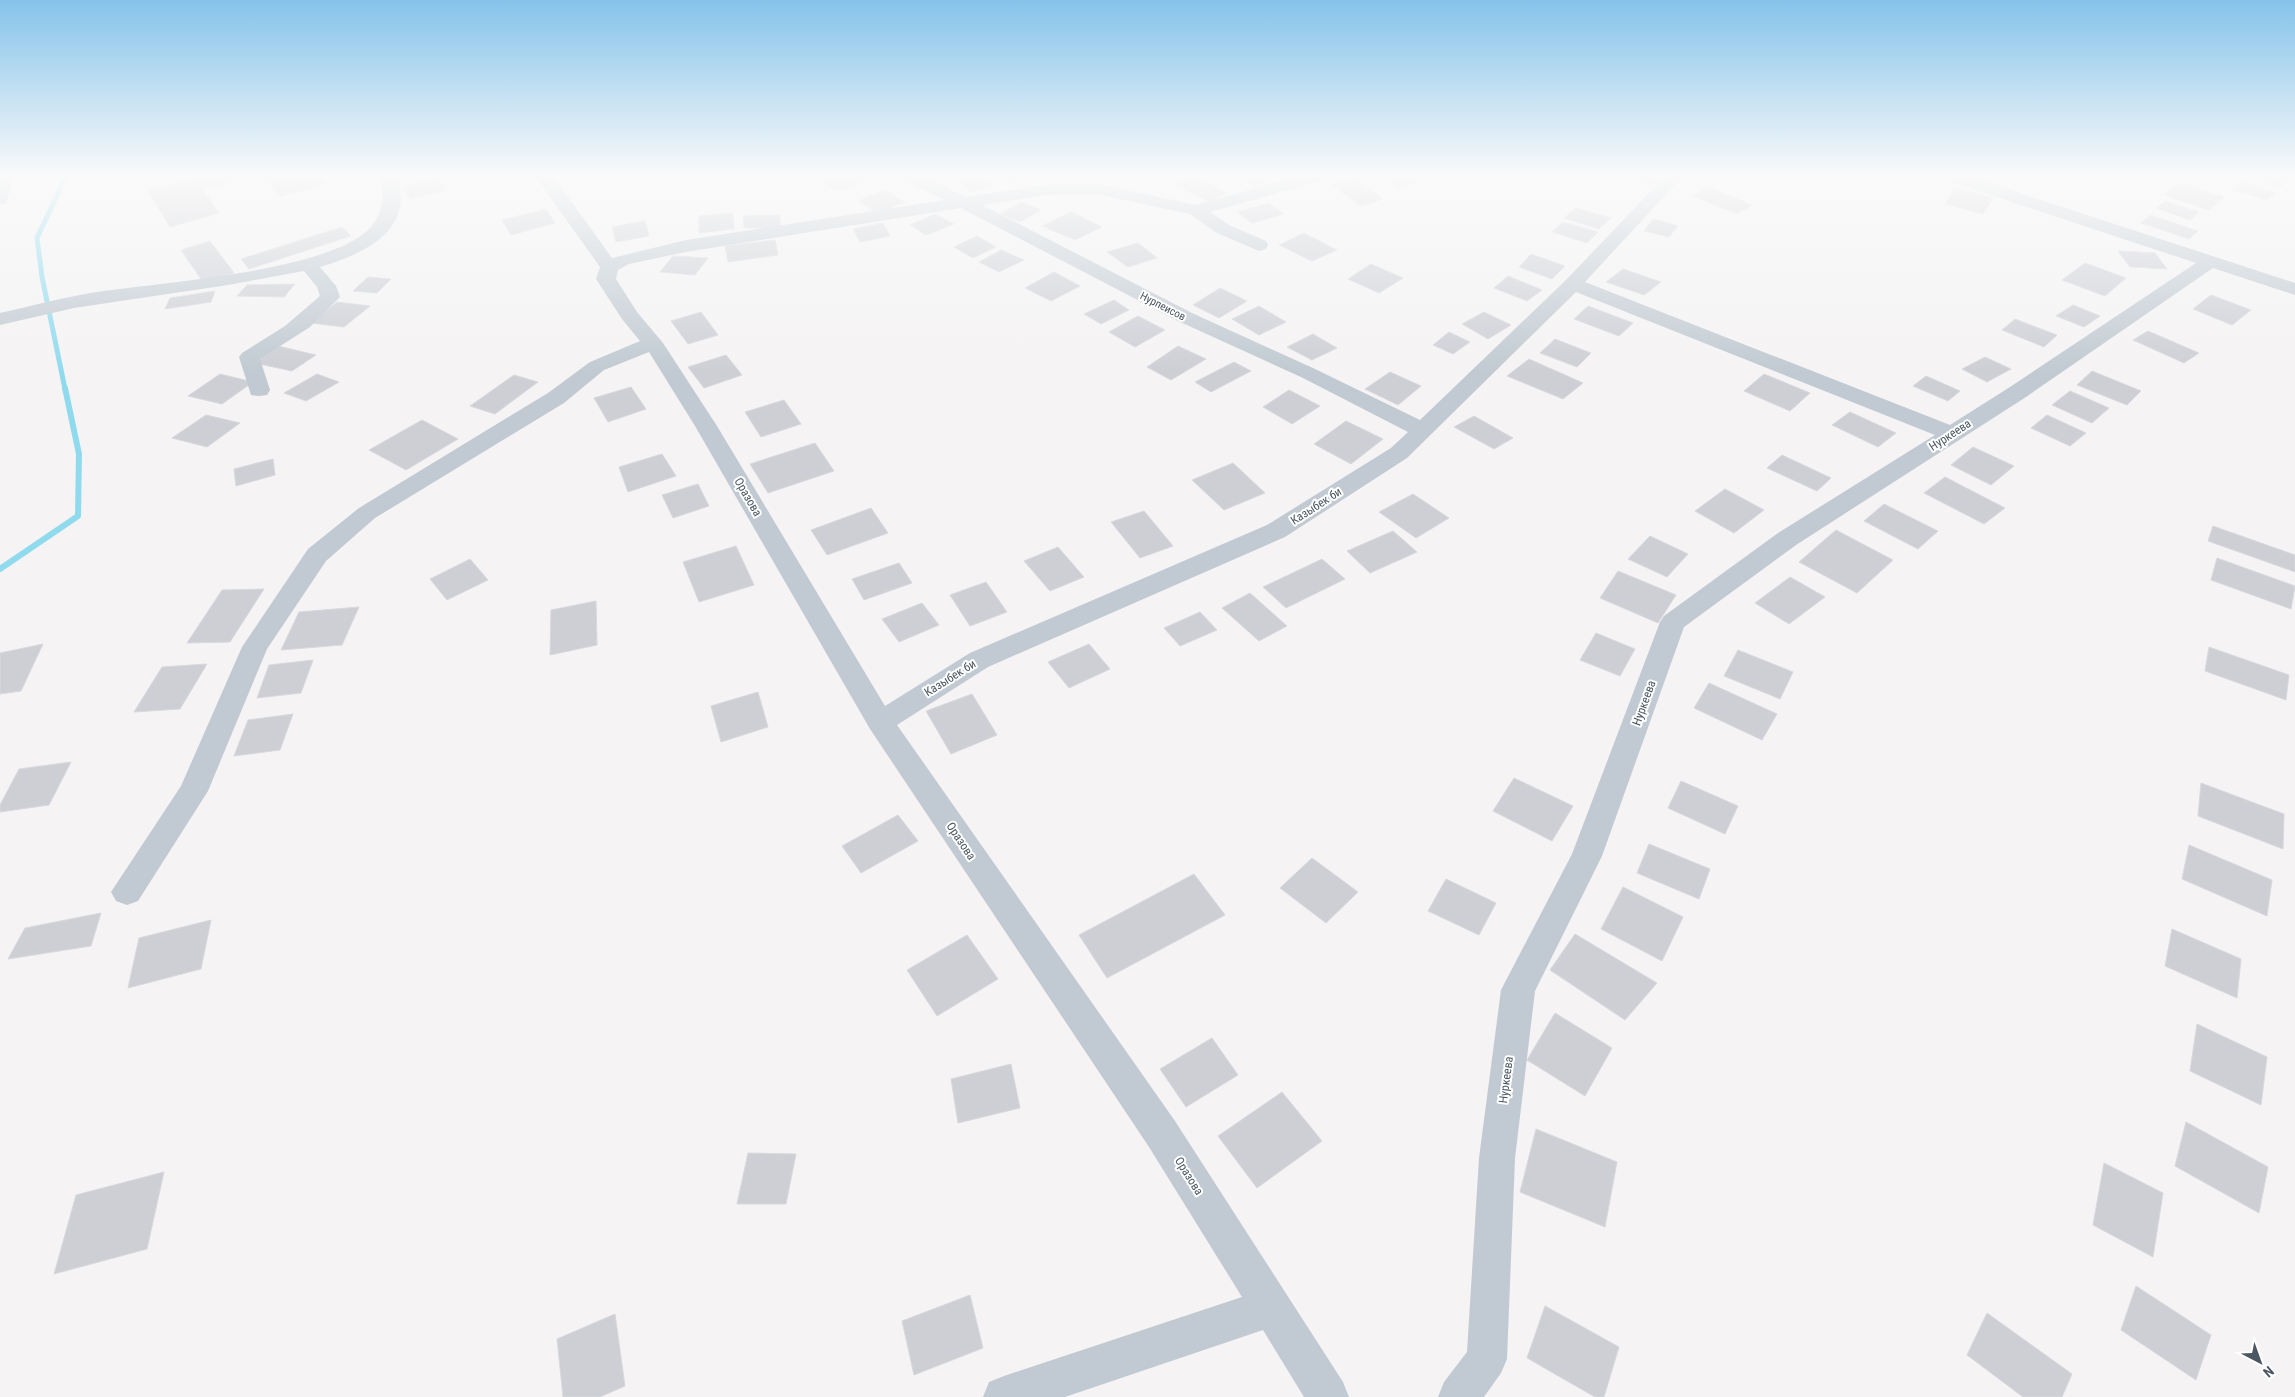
<svg xmlns="http://www.w3.org/2000/svg" width="2295" height="1397" viewBox="0 0 2295 1397" font-family="'Roboto Condensed',sans-serif">
<style>
.lines{fill:none;stroke-linecap:round;stroke-linejoin:round}
.stream-far1{stroke:#90daee;stroke-width:5}
.stream{stroke:#90daee;stroke-width:6}
.building{fill:#cdcfd5;stroke:#d7d9de}
.minor{fill:#c1cad2;fill-rule:evenodd}
.labels{text-anchor:middle;stroke-width:4;stroke-linejoin:round;paint-order:stroke}
.far-street-label{font-size:11px;fill:#4a5661;stroke:#fff}
.street-label{font-size:12px;fill:#4a5661;stroke:#fff}
</style>
<rect width="100%" height="100%" fill="#f5f3f3"/>
<g class="lines">
<polyline class="stream-far1" points="65,389 42,277 37,238 66,176"/>
<polyline class="stream" points="0,569 78,516 79,454 65,388"/>
</g>
<g class="building">
<polygon points="204,176 254,176 203,190 219,213 170,227 148,191"/>
<polygon points="263,176 320,176 326,184 279,197"/>
<polygon points="836,176 859,176 867,180 838,191 821,182"/>
<polygon points="962,176 980,176 992,186 972,192 955,178"/>
<polygon points="997,176 1028,176 1030,178 1008,184"/>
<polygon points="1194,176 1227,193 1209,202 1174,184"/>
<polygon points="1237,176 1279,176 1254,186"/>
<polygon points="1383,176 1415,176 1423,182 1398,188"/>
<polygon points="1419,176 1453,176 1454,177 1427,182"/>
<polygon points="1622,176 1649,176 1659,179 1649,185"/>
<polygon points="2254,176 2286,176 2291,177 2281,187 2252,178"/>
<polygon points="439,178 446,190 410,199 403,187"/>
<polygon points="1355,179 1383,199 1361,206 1331,185"/>
<polygon points="2240,182 2275,193 2267,200 2232,190"/>
<polygon points="2179,183 2224,197 2209,210 2164,195"/>
<polygon points="1708,187 1752,205 1737,214 1692,196"/>
<polygon points="1955,188 1993,198 1983,214 1945,204"/>
<polygon points="884,190 905,202 878,213 858,201"/>
<polygon points="2165,201 2199,212 2190,220 2156,208"/>
<polygon points="1021,202 1041,210 1020,222 1000,214"/>
<polygon points="1269,203 1284,214 1252,223 1237,212"/>
<polygon points="1576,208 1611,218 1599,229 1564,218"/>
<polygon points="546,209 555,223 511,235 502,220"/>
<polygon points="1071,212 1102,227 1075,240 1042,226"/>
<polygon points="733,213 734,229 699,233 699,216"/>
<polygon points="935,214 954,224 926,235 910,225"/>
<polygon points="780,215 780,228 744,228 743,216"/>
<polygon points="2150,215 2198,231 2189,239 2141,223"/>
<polygon points="1653,219 1678,226 1669,237 1644,231"/>
<polygon points="645,221 649,236 616,242 612,227"/>
<polygon points="1563,222 1598,232 1587,243 1552,232"/>
<polygon points="883,223 890,236 860,242 853,229"/>
<polygon points="342,227 351,236 249,269 241,259"/>
<polygon points="1304,233 1337,250 1312,261 1279,245"/>
<polygon points="977,236 996,247 973,258 954,247"/>
<polygon points="775,240 778,255 728,262 725,246"/>
<polygon points="210,241 234,273 203,282 181,250"/>
<polygon points="1138,243 1157,258 1128,267 1107,252"/>
<polygon points="1001,250 1024,260 999,272 979,262"/>
<polygon points="2118,251 2155,253 2167,269 2130,267"/>
<polygon points="1531,254 1565,266 1552,279 1519,267"/>
<polygon points="673,256 708,258 695,275 660,272"/>
<polygon points="2085,263 2126,278 2105,296 2062,280"/>
<polygon points="1371,264 1403,278 1379,293 1348,279"/>
<polygon points="1623,269 1661,282 1644,295 1606,282"/>
<polygon points="1054,272 1080,286 1051,301 1025,288"/>
<polygon points="1508,276 1542,290 1527,301 1494,288"/>
<polygon points="368,277 391,279 377,293 353,291"/>
<polygon points="295,284 284,297 237,296 247,285"/>
<polygon points="1220,288 1247,301 1219,318 1193,305"/>
<polygon points="215,291 211,302 165,309 170,298"/>
<polygon points="2211,295 2251,310 2232,325 2193,309"/>
<polygon points="1114,300 1129,310 1101,324 1084,314"/>
<polygon points="337,302 370,306 344,327 311,323"/>
<polygon points="2073,305 2100,316 2084,327 2056,316"/>
<polygon points="1259,306 1286,322 1259,335 1232,319"/>
<polygon points="1588,306 1633,323 1619,336 1574,319"/>
<polygon points="701,312 718,335 688,344 671,321"/>
<polygon points="1484,312 1511,325 1488,339 1462,324"/>
<polygon points="1138,316 1165,330 1135,347 1109,332"/>
<polygon points="2015,319 2057,335 2044,347 2002,330"/>
<polygon points="2148,331 2199,353 2184,363 2133,340"/>
<polygon points="1449,332 1470,342 1453,354 1433,345"/>
<polygon points="1313,334 1337,348 1312,360 1287,347"/>
<polygon points="1555,339 1591,353 1577,367 1540,353"/>
<polygon points="278,346 316,355 292,371 255,363"/>
<polygon points="1178,346 1206,359 1171,380 1147,367"/>
<polygon points="726,355 742,375 704,388 688,367"/>
<polygon points="1985,357 2011,369 1987,382 1962,369"/>
<polygon points="1529,359 1583,383 1563,399 1507,376"/>
<polygon points="1234,362 1251,371 1211,392 1195,382"/>
<polygon points="2092,371 2141,391 2127,405 2077,385"/>
<polygon points="1390,372 1421,386 1398,405 1365,389"/>
<polygon points="220,374 253,382 222,404 188,396"/>
<polygon points="317,374 339,382 306,401 284,393"/>
<polygon points="1764,374 1810,393 1790,411 1744,391"/>
<polygon points="514,375 538,382 495,414 470,406"/>
<polygon points="1926,376 1960,391 1948,401 1913,386"/>
<polygon points="631,387 646,409 608,422 594,398"/>
<polygon points="1289,390 1320,406 1292,424 1263,407"/>
<polygon points="2070,391 2109,408 2092,423 2052,405"/>
<polygon points="784,400 801,424 761,437 745,412"/>
<polygon points="1850,412 1896,433 1878,447 1832,425"/>
<polygon points="206,415 240,423 207,447 172,438"/>
<polygon points="2047,415 2086,433 2070,446 2031,428"/>
<polygon points="1474,416 1513,438 1494,449 1454,427"/>
<polygon points="422,420 458,439 406,470 369,450"/>
<polygon points="1346,421 1383,439 1351,464 1314,444"/>
<polygon points="815,443 834,471 768,493 750,464"/>
<polygon points="1973,447 2014,466 1991,485 1951,465"/>
<polygon points="662,454 676,476 628,492 619,467"/>
<polygon points="1782,455 1831,478 1817,491 1767,468"/>
<polygon points="273,459 275,475 236,486 234,469"/>
<polygon points="1233,463 1265,493 1224,510 1192,480"/>
<polygon points="1945,477 2005,508 1984,524 1924,493"/>
<polygon points="698,484 709,506 673,518 662,495"/>
<polygon points="1725,489 1764,510 1734,533 1695,511"/>
<polygon points="1413,494 1449,518 1416,538 1379,512"/>
<polygon points="1884,504 1938,531 1918,549 1864,521"/>
<polygon points="871,508 888,533 827,555 811,530"/>
<polygon points="1144,511 1173,546 1140,558 1111,522"/>
<polygon points="2213,526 2295,555 2295,572 2208,541"/>
<polygon points="1836,530 1893,560 1857,593 1799,562"/>
<polygon points="1393,531 1417,552 1370,573 1347,551"/>
<polygon points="1650,536 1688,554 1667,577 1628,559"/>
<polygon points="736,546 754,585 699,602 683,562"/>
<polygon points="1058,547 1084,577 1050,591 1024,561"/>
<polygon points="2217,558 2295,586 2291,609 2211,580"/>
<polygon points="470,559 488,580 447,600 430,579"/>
<polygon points="1322,559 1345,579 1286,608 1263,587"/>
<polygon points="899,563 912,583 864,600 852,579"/>
<polygon points="1618,571 1676,595 1658,623 1600,598"/>
<polygon points="1790,577 1825,597 1789,624 1755,603"/>
<polygon points="986,582 1007,612 970,626 950,595"/>
<polygon points="264,589 230,642 187,643 222,590"/>
<polygon points="1250,593 1287,626 1259,641 1222,608"/>
<polygon points="596,601 597,645 550,655 551,610"/>
<polygon points="922,603 939,625 899,642 882,619"/>
<polygon points="359,607 342,645 281,650 299,612"/>
<polygon points="1200,612 1217,630 1180,646 1164,628"/>
<polygon points="1596,633 1635,649 1620,676 1580,660"/>
<polygon points="43,644 21,691 0,694 0,653"/>
<polygon points="1089,644 1110,669 1069,688 1048,662"/>
<polygon points="2209,647 2289,675 2286,700 2205,671"/>
<polygon points="1738,650 1793,672 1780,699 1724,676"/>
<polygon points="313,660 301,693 257,698 269,665"/>
<polygon points="207,664 180,709 134,712 162,667"/>
<polygon points="1709,683 1777,714 1762,740 1694,708"/>
<polygon points="758,692 768,727 721,742 711,706"/>
<polygon points="972,694 997,735 951,754 926,711"/>
<polygon points="293,714 280,750 234,756 248,720"/>
<polygon points="71,762 49,805 0,812 0,805 19,769"/>
<polygon points="1514,778 1573,806 1552,841 1493,811"/>
<polygon points="1681,781 1738,806 1725,834 1668,808"/>
<polygon points="2201,783 2284,814 2283,849 2198,816"/>
<polygon points="898,815 918,841 861,873 842,846"/>
<polygon points="1649,844 1710,869 1699,899 1637,873"/>
<polygon points="2189,845 2272,880 2267,916 2182,879"/>
<polygon points="1312,858 1358,892 1326,923 1280,888"/>
<polygon points="1194,874 1225,915 1107,978 1079,935"/>
<polygon points="1446,879 1496,903 1479,935 1428,911"/>
<polygon points="1623,887 1683,917 1662,961 1601,929"/>
<polygon points="101,913 91,946 8,959 25,928"/>
<polygon points="211,920 201,969 128,988 139,938"/>
<polygon points="2172,929 2241,959 2237,998 2165,966"/>
<polygon points="1575,934 1657,983 1625,1020 1550,970"/>
<polygon points="967,935 998,979 937,1016 907,970"/>
<polygon points="1555,1013 1612,1048 1585,1096 1527,1060"/>
<polygon points="2197,1024 2267,1057 2261,1105 2190,1071"/>
<polygon points="1212,1038 1238,1075 1186,1107 1160,1069"/>
<polygon points="1011,1064 1020,1108 958,1123 951,1079"/>
<polygon points="1282,1092 1322,1141 1257,1188 1218,1136"/>
<polygon points="2186,1122 2268,1167 2259,1213 2175,1166"/>
<polygon points="1536,1129 1617,1162 1605,1227 1520,1192"/>
<polygon points="748,1153 796,1154 786,1204 737,1204"/>
<polygon points="2104,1163 2163,1193 2153,1257 2093,1225"/>
<polygon points="164,1172 147,1249 54,1274 76,1195"/>
<polygon points="2136,1286 2211,1335 2196,1380 2121,1330"/>
<polygon points="970,1295 983,1348 914,1375 902,1321"/>
<polygon points="1545,1306 1619,1347 1604,1397 1595,1397 1527,1358"/>
<polygon points="1987,1313 2072,1374 2062,1397 2023,1397 1967,1355"/>
<polygon points="615,1314 625,1386 600,1397 563,1397 557,1339"/>
</g>
<g class="lines">
<g class="minor">
<polygon points="0,176 14,176 6,203 0,204"/>
<path d="M381,176H399C400,186 402,197 400,207C393,242 350,258 320,267L336,286L340,297L310,327L260,359L270,390L267,395L259,396L251,395L239,357L242,353L285,326L320,296L317,287L304,271L228,285L74,308L0,325V313C32,306 64,297 97,292C161,282 325,272 369,229C384,213 384,197 381,176Z"/>
<path d="M535,176H553L612,258L686,240L945,200L902,180L899,176H922L966,197L1046,185L1096,184L1196,205L1298,176H1326L1323,180L1210,212L1229,225L1266,241L1268,245L1266,249L1259,251L1217,233L1190,214L1096,194L1046,195L982,205L1192,313L1315,369L1420,420L1566,280L1665,176H1683L1585,282L1950,425L2010,387L2196,263L1945,180L1942,176H1968L2295,283V295L2213,268L2026,397L1796,545L1684,627L1602,856L1535,991L1515,1158L1507,1359L1501,1373L1484,1397H1438L1444,1382L1467,1352L1479,1158L1501,990L1572,854L1660,622L1664,616L1778,533L1935,435L1576,292L1407,458L1285,537L988,667L897,725L1175,1121L1343,1382L1349,1397H1304L1263,1330L1065,1397H983L989,1382L1004,1376L1242,1297L1149,1147L870,729L695,426L649,352L604,370L564,403L375,518L326,561L267,649L208,791L138,901L127,905L116,901L111,892L181,786L242,647L308,549L359,508L548,393L590,362L640,341L622,319L596,279L600,267ZM961,208L1178,321L1301,377L1408,432L1391,448L1267,525L970,653L885,706L717,426L663,343L637,312L616,279L618,270L629,264L686,252Z"/>
</g>
</g>
<linearGradient id="sky" x2="0" y2="1"><stop stop-color="#85c3ea"/><stop offset="0.47" stop-color="#fafafa"/><stop offset="1" stop-color="#fafafa" stop-opacity="0"/></linearGradient>
<rect width="2295" height="372" fill="url(#sky)"/>
<g class="labels">
<g class="far-street-label">
<text transform="translate(1163 306) rotate(27)" y="4">Нурпеисов</text>
</g>
<g class="street-label">
<text transform="translate(1950 435) rotate(-33)" y="4">Нуркеева</text>
<text transform="translate(748 497) rotate(60)" y="4">Оразова</text>
<text transform="translate(1316 506) rotate(-33)" y="4">Казыбек би</text>
<text transform="translate(950 678) rotate(-32)" y="4">Казыбек би</text>
<text transform="translate(1644 703) rotate(-70)" y="4">Нуркеева</text>
<text transform="translate(961 841) rotate(56)" y="4">Оразова</text>
<text transform="translate(1506 1080) rotate(-83)" y="4">Нуркеева</text>
<text transform="translate(1189 1176) rotate(58)" y="4">Оразова</text>
</g>
</g>
<g transform="translate(2260 1362) rotate(139)" stroke="#ffffff" stroke-width="4" paint-order="stroke">
<path d="M0-4L9 19L0 12L-9 19Z" fill="#4a5661"/>
<text y="-8" font-size="14" font-weight="bold" text-anchor="middle" fill="#4a5661">N</text>
</g>
</svg>
